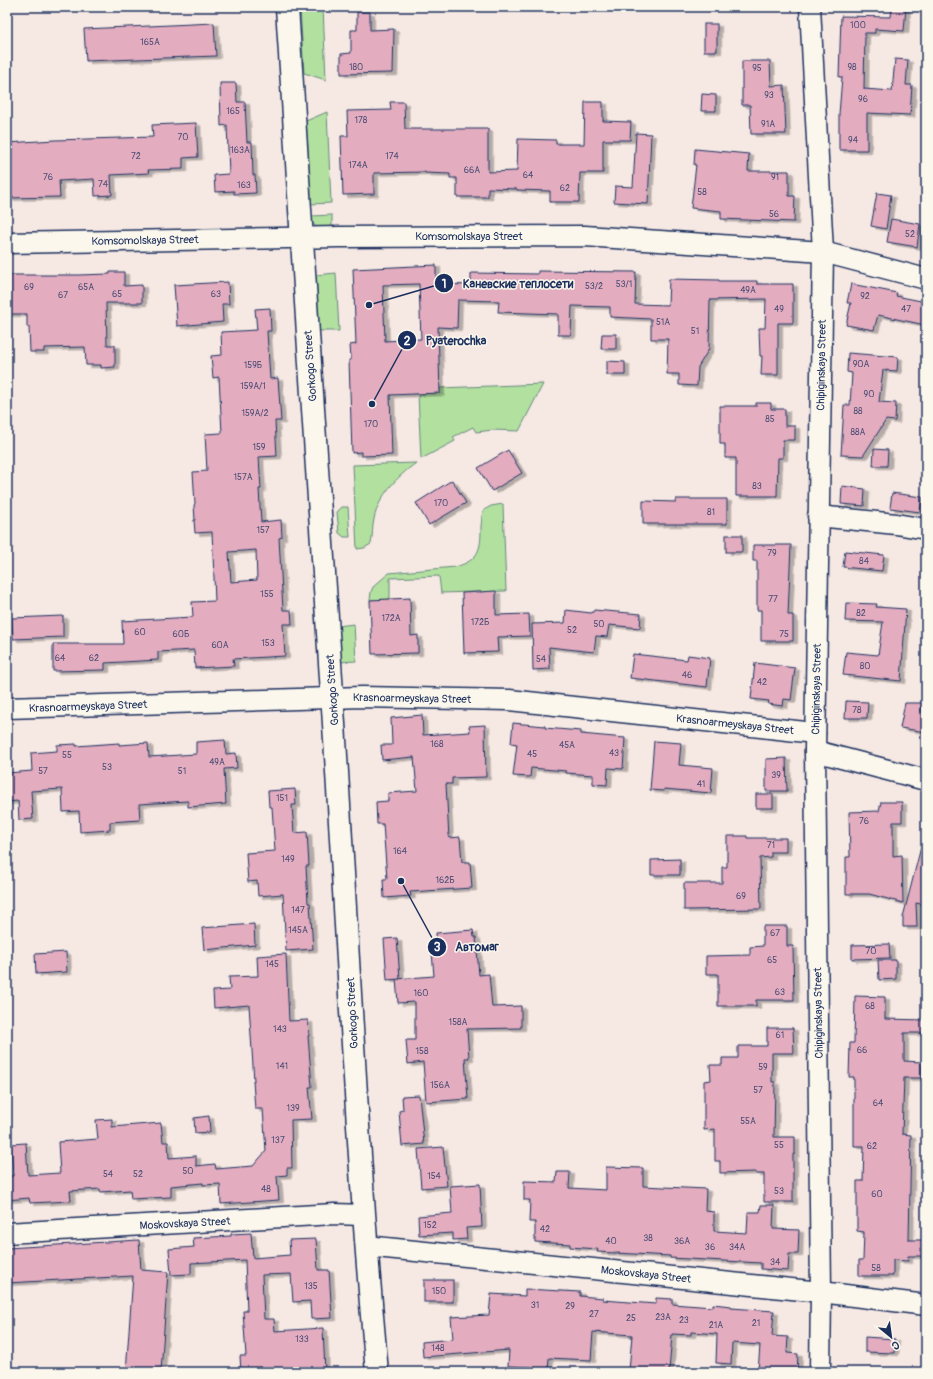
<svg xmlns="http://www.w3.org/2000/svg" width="933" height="1379" viewBox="0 0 933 1379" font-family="Pangolin,sans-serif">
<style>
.green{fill:#b2e09f;stroke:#66887e}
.building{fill:#e3acbf;stroke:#1b2f5e;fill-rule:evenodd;filter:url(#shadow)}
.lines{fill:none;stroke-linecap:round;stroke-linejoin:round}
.minor-casing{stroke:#1b2f5e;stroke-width:23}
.secondary-casing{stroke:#1b2f5e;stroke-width:25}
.minor{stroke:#fbf7ec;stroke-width:20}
.secondary{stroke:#fbf7ec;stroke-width:22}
.labels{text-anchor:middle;stroke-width:3;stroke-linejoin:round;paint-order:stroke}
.number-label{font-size:9px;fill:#4d4e76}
.street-label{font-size:11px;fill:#1b2f5e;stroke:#fbf7ec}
.leader{fill:none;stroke:#1b2f5e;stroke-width:1.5}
.callout-dot{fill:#1b2f5e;stroke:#fbf7ec;stroke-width:1.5}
.mark-label{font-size:12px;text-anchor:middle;font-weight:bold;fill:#fff}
.callout-label{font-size:12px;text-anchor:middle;font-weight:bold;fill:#1b2f5e;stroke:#fbf7ec;stroke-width:3;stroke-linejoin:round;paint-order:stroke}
</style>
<defs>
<filter id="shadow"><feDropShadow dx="4.5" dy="2.5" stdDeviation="0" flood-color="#0004"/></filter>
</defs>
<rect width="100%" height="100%" fill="#f6e8e3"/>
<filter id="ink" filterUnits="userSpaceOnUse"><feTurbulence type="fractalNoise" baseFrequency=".025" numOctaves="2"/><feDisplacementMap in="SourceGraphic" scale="8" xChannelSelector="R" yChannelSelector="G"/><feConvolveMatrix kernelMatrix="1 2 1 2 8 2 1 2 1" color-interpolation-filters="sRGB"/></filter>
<g filter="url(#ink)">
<g class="green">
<polygon points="300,7 323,7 326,80 304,73"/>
<polygon points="327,112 331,203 311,204 306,121"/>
<polygon points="332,215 332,228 318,229 312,222 312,216"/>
<polygon points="336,273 339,331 319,331 316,275"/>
<polygon points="543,384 519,431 493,430 476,432 473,427 453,437 455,441 421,459 418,394 440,393 440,388"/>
<path d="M416,463C397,477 379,495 374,519C372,527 373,536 371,544L364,548L357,549L353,465Z"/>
<path d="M503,504L506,591L441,593L439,576L390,578V599L370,600L371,592L373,587L389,573L455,567C480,560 481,549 481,526C482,520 481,515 484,510L491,506Z"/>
<polygon points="342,507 348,507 350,537 344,537 339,533 337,512"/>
<polygon points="354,624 356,661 339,662 337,626"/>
</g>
<g class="building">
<polygon points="892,7 906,7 904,31 875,29 875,33 865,33 864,89 892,91 895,59 908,60 906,85 912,85 910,115 867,113 867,150 839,150 839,114 842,77 839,77 841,16 891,17"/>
<polygon points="357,12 370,12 370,30 394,29 393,73 341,74 341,54 351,53 351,30 357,30"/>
<polygon points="214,23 216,56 86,61 84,29"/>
<rect x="704" y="24" width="13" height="27"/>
<polygon points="742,61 770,61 771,86 784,85 786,134 751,134 750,105 742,105"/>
<polygon points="220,83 236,83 237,102 245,102 247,142 252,142 253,175 255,175 256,193 234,194 234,191 215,192 214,175 229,174 227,125 221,126"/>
<polygon points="702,94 716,95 716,111 701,111"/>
<polygon points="390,102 404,102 405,129 488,129 488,172 517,171 518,139 556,140 556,144 584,144 585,102 603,102 603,121 631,122 630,140 603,140 603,173 580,173 579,202 550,202 550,191 517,190 517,189 488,188 488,197 457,197 457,178 450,178 450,174 425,173 425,172 374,173 374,194 343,195 341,136 348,136 347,111 391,110"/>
<polygon points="196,123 198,157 183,158 183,169 148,170 149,173 111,175 112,195 95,196 94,179 59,181 60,197 7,198 7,143 55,140 153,137 152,125"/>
<polygon points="636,133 651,134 648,204 614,202 615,186 633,187"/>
<polygon points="695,149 749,154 748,171 789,171 789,196 795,196 794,222 721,219 721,211 691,208 696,165 694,165"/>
<polygon points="877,193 891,195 886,229 871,226"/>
<polygon points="891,219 920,224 917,247 887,242"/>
<path d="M436,265V284L471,285V273L538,274V271L636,272L635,304L668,305L669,279L719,280V281H757V284H793V323H778V375H761L762,356H760L759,328H765L766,299L710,300L709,349L698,367L697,386L679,385V374H667L668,339H651V319L610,317V307L572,306L571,335H558V314L498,312L499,301L458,300L457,328L438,327L440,393L390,395L392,455L361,456V452L352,453L349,360H351L350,345L356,344L353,269ZM419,284L421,339L385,341L383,285Z"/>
<polygon points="110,272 124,272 124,286 142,285 142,303 106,303 107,345 115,345 115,367 101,368 101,365 86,365 85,347 44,348 44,352 30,352 29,327 27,327 27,314 7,314 7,275 78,275 110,274"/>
<polygon points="228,282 229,304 222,304 223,322 177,326 174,285"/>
<polygon points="851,284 897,293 896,296 926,302 926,323 925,325 878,315 874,330 846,325 851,303 847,303"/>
<path d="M270,308L271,331H267L270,379L278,378L281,421H275L277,456L259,457L261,489H259L261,522L281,520L282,537L279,538L283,610H291L292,624H283L285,656L233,659L234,666L195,668L194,650L158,652V660L105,663V670L53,671V644H123L122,621L193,617L192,602L215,601L212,532L195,533L194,520H195L194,505L195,504L193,472L207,471L205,434L222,433L219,377L213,378L211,356L222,355L221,332L257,330L255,309ZM256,550L257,580L231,582L229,552Z"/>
<polygon points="602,334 616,334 616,349 601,349"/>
<polygon points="848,353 898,357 897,371 883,370 879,402 896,403 895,421 886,420 863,456 841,455 844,405 850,405 852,373 847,372"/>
<polygon points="607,361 625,362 625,375 607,375"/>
<polygon points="756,403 771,403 771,409 785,409 785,426 795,426 795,440 783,440 783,458 778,458 777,496 736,496 736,458 725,458 725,444 720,444 720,406 756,406"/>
<polygon points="874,449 888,450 887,466 873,466"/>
<polygon points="508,450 522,473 492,491 478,468"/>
<polygon points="452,480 466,503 429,525 416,503"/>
<polygon points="842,486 865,489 864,506 841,504"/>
<polygon points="892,493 922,497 920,512 890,508"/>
<polygon points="676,499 727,499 727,524 643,524 643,501 676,502"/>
<rect x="726" y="535" width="16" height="17"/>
<polygon points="753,545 791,545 788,615 793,615 793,641 761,641 761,610 757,610 757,561 753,561"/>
<polygon points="845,551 884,555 882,571 843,567"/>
<polygon points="496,591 496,615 529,614 530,636 497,637 498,652 464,653 462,593"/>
<polygon points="410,598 411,636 418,635 418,653 372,654 370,600"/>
<polygon points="846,603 877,604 876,607 906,609 901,681 843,675 846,652 878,655 883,622 845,621"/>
<polygon points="566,610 591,613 593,612 594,610 641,614 640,628 609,625 607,637 596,636 594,652 549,647 550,669 533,670 532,624 565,623"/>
<polygon points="63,616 63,637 13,639 12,618"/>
<polygon points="633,654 687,660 688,655 710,658 707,687 630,678"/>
<polygon points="755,663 795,668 791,700 784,699 783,706 768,704 769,701 751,699"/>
<polygon points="846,701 868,702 867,718 845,718"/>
<polygon points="905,703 922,703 921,712 926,713 926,732 900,728"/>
<polygon points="422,715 423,735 470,732 469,726 485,725 486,777 452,778 452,784 446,784 449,838 460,837 462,862 470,862 472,888 410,892 411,896 384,898 383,879 387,879 383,824 377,824 376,802 388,801 388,793 417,791 414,757 382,760 381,745 392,745 391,718"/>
<polygon points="513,723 545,726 545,728 581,731 581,734 625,738 623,769 608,768 607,785 593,784 593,775 566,773 566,771 531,768 530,777 513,776 517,744 511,743"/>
<polygon points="225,740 226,754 236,753 237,768 224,769 226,804 188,807 188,801 139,804 140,820 110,822 110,830 80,832 79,811 63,812 62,789 31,791 33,819 19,820 18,801 7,802 7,773 32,771 31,753 57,751 57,745 76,744 76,746 119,743 119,745 148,743 149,757 196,754 196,742"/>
<polygon points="654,741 681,743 679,765 713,768 711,793 664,789 664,791 650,790"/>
<polygon points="786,758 787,791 766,791 766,759"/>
<polygon points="295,789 296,805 292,805 294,833 307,832 309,866 306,866 308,903 310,903 313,949 286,951 283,894 258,896 257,881 248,882 246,853 275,851 272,807 269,807 268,791"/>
<rect x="756" y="794" width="17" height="14"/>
<polygon points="881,802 902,802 902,822 893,822 893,856 902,855 903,903 869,894 846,894 846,857 850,857 849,812 879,811"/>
<polygon points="727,836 747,836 747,838 786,838 786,852 771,852 771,857 760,858 761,909 684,910 684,883 722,883 722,867 727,867"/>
<polygon points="921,847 926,847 926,905 916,903 917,927 903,927 903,917"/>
<polygon points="680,859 680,875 651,875 651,860"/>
<polygon points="254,924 255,945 204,950 202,928"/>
<polygon points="763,926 787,926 787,946 793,946 794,1000 756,1000 756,1006 718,1006 718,974 706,974 706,956 750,955 750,947 763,946"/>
<polygon points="473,930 474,937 476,937 479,975 489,974 492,1007 521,1006 521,1028 467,1029 469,1058 465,1058 468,1099 426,1102 423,1062 408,1064 406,1040 415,1040 415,1002 398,1003 396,979 434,976 432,952 437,951 436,933"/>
<polygon points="397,938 400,979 387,980 384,939"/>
<polygon points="889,944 890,958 852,959 852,945"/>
<polygon points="66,952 67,972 36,974 35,954"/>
<polygon points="286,954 289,1021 308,1020 309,1036 308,1036 312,1087 309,1087 312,1119 291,1120 292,1168 287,1168 287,1175 277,1176 279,1200 221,1204 220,1184 203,1185 203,1183 171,1186 171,1197 131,1199 130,1190 100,1192 100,1189 70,1191 71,1201 30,1203 29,1198 7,1200 7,1176 13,1176 11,1144 26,1143 28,1175 60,1173 58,1142 98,1139 96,1120 112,1119 112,1127 161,1123 163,1142 168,1142 169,1158 196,1156 196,1166 215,1164 216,1169 253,1166 266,1151 263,1109 255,1109 253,1081 254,1081 249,1005 214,1008 213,991 230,990 229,977 258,976 257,956"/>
<polygon points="878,960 896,960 896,979 879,980"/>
<polygon points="855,996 885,997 885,1019 926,1020 926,1033 904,1033 904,1061 921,1062 921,1078 904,1078 902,1134 911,1135 909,1240 926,1240 926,1256 908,1256 908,1261 893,1260 893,1276 859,1276 859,1260 863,1260 864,1232 857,1231 857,1181 863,1181 864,1146 854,1146 854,1077 849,1077 850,1043 854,1043"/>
<polygon points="767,1028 793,1028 794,1053 772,1053 772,1082 775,1082 774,1137 795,1137 795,1154 793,1154 793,1202 764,1202 764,1174 756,1174 756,1172 720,1173 720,1161 715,1161 715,1129 704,1130 704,1081 711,1080 710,1065 722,1065 722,1058 738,1058 738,1046 767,1046"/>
<polygon points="419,1095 424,1144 402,1146 399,1111 403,1110 402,1096"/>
<polygon points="209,1116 210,1132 195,1133 194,1118"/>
<polygon points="443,1147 447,1186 421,1188 418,1149"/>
<polygon points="606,1167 643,1168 643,1186 706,1189 705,1211 714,1212 714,1231 747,1233 748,1212 760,1212 761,1205 774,1205 773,1229 799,1230 798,1254 789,1254 788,1271 761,1269 761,1263 670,1258 670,1256 597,1252 598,1249 570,1247 570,1244 535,1242 535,1222 529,1222 530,1200 524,1200 524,1181 556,1182 557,1172 570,1172 569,1188 606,1190"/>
<polygon points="480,1184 482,1227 466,1228 467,1239 453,1240 453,1233 419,1235 418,1216 452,1213 450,1186"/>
<polygon points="251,1233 253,1258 290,1255 289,1240 316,1239 318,1270 329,1270 332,1318 311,1319 310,1301 293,1302 291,1274 262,1275 264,1319 274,1319 275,1331 323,1328 325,1372 241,1372 240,1356 246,1356 243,1311 247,1311 245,1260 191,1263 191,1274 171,1275 169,1249 194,1247 193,1238 231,1236 231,1234"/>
<polygon points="139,1240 141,1270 168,1272 161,1372 126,1372 133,1276 7,1283 7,1248"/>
<rect x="424" y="1280" width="29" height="22"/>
<polygon points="525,1289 580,1292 580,1296 603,1298 603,1300 656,1304 656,1298 672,1299 672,1304 713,1307 713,1304 731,1306 731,1308 774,1311 772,1336 788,1337 787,1353 798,1354 797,1372 758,1372 760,1345 732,1343 731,1364 716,1363 717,1334 691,1332 691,1335 672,1334 669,1372 629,1371 632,1335 593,1332 591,1360 549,1358 548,1372 531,1372 531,1367 508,1366 509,1350 423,1357 422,1342 453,1339 451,1317 489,1315 491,1294 525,1296"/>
<polygon points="865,1337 895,1339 894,1353 865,1352"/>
</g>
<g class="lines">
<g class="minor-casing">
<g id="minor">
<polyline points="810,7 823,252 815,751 821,1292 820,1372"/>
<polyline points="7,243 339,237 585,236 823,252 926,279"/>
<polyline points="818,516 896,524 926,529"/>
<polyline points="7,708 362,697 509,700 815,733"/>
<polyline points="815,751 926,780"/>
<polyline points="7,1233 334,1214 363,1215"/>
<polyline points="366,1246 821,1292 926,1305"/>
</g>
</g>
<g class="secondary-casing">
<path id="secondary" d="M287,7C300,236 318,464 332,693C347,919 356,1146 377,1372"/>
</g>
<use href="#minor" class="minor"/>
<use href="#secondary" class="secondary"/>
</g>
</g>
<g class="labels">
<g class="number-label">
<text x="858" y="28">100</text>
<text x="150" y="45">165А</text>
<text x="356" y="70">180</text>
<text x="852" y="70">98</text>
<text x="757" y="71">95</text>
<text x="769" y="98">93</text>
<text x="863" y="102">96</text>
<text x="233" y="114">165</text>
<text x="361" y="123">178</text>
<text x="768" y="127">91А</text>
<text x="183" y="140">70</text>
<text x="853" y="143">94</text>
<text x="240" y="153">163А</text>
<text x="136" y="159">72</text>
<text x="392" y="159">174</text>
<text x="358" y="168">174А</text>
<text x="472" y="173">66А</text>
<text x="528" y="178">64</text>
<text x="48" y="180">76</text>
<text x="775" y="180">91</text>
<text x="103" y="187">74</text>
<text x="244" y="188">163</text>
<text x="565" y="191">62</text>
<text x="702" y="195">58</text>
<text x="774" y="217">56</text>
<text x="910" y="237">52</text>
<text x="624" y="287">53/1</text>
<text x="594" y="289">53/2</text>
<text x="29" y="290">69</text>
<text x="86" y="290">65А</text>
<text x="748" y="293">49А</text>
<text x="117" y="297">65</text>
<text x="216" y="297">63</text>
<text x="63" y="298">67</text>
<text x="865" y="299">92</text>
<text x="779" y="312">49</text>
<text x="906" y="312">47</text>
<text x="663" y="325">51А</text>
<text x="695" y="334">51</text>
<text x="861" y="367">90А</text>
<text x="253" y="368">159Б</text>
<text x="253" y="389">159А/1</text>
<text x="869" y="397">90</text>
<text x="858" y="414">88</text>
<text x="255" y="416">159А/2</text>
<text x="770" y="422">85</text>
<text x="371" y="427">170</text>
<text x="858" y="435">88А</text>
<text x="259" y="450">159</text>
<text x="243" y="480">157А</text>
<text x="757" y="489">83</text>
<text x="441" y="506">170</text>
<text x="711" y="515">81</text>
<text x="263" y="533">157</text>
<text x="772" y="556">79</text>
<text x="864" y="564">84</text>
<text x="267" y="597">155</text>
<text x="773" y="602">77</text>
<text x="861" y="616">82</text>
<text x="391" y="621">172А</text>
<text x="480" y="625">172Б</text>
<text x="599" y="627">50</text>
<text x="572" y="633">52</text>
<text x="140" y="635">60</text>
<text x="181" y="637">60Б</text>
<text x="784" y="637">75</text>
<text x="268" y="646">153</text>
<text x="220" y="648">60А</text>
<text x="60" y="661">64</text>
<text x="94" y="661">62</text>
<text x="541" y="662">54</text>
<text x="865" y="669">80</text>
<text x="687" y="678">46</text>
<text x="762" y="685">42</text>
<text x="857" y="713">78</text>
<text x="437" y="747">168</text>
<text x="567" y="748">45А</text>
<text x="614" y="756">43</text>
<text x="532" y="757">45</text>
<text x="67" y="758">55</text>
<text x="217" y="765">49А</text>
<text x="107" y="770">53</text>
<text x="43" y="774">57</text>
<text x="182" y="774">51</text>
<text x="776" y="778">39</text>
<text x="701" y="787">41</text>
<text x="282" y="801">151</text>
<text x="864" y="824">76</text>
<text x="771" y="848">71</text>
<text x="400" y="854">164</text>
<text x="288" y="862">149</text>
<text x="445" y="883">162Б</text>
<text x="741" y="899">69</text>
<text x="298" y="913">147</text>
<text x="298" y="933">145А</text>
<text x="775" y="936">67</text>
<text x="871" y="954">70</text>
<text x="772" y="963">65</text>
<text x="272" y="967">145</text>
<text x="780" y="995">63</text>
<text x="421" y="996">160</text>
<text x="870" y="1009">68</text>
<text x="458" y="1025">158А</text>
<text x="280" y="1032">143</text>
<text x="780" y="1038">61</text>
<text x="862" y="1053">66</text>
<text x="422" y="1054">158</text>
<text x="282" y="1069">141</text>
<text x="763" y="1070">59</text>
<text x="440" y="1088">156А</text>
<text x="758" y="1093">57</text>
<text x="878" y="1106">64</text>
<text x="293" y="1111">139</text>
<text x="748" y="1124">55А</text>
<text x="278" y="1143">137</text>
<text x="779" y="1148">55</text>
<text x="872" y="1149">62</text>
<text x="188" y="1174">50</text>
<text x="108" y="1177">54</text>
<text x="138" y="1177">52</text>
<text x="434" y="1179">154</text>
<text x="266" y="1192">48</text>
<text x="779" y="1194">53</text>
<text x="877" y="1197">60</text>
<text x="430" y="1228">152</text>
<text x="545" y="1232">42</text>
<text x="648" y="1241">38</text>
<text x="611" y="1244">40</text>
<text x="682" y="1244">36А</text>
<text x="710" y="1250">36</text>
<text x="737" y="1250">34А</text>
<text x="775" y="1265">34</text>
<text x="876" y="1271">58</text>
<text x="311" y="1289">135</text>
<text x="439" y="1294">150</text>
<text x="535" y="1308">31</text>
<text x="570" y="1309">29</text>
<text x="594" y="1317">27</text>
<text x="663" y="1320">23А</text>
<text x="631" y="1321">25</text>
<text x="684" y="1323">23</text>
<text x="756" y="1326">21</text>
<text x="716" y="1328">21А</text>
<text x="302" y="1342">133</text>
<text x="438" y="1351">148</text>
</g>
<g class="street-label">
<text x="469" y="240">Komsomolskaya Street</text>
<text transform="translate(145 240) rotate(-1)" y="4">Komsomolskaya Street</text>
<text transform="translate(821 365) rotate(-89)" y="4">Chipiginskaya Street</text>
<text transform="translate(310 366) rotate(-94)" y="4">Gorkogo Street</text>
<text transform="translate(816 689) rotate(-89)" y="4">Chipiginskaya Street</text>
<text transform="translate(332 690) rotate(-94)" y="4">Gorkogo Street</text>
<text transform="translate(412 698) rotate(1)" y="4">Krasnoarmeyskaya Street</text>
<text transform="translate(88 706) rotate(-2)" y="4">Krasnoarmeyskaya Street</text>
<text transform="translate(735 724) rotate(6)" y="4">Krasnoarmeyskaya Street</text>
<text transform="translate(352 1013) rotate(-93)" y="4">Gorkogo Street</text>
<text transform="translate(818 1013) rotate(-91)" y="4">Chipiginskaya Street</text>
<text transform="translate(185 1223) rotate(-3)" y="4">Moskovskaya Street</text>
<text transform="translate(646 1274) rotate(6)" y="4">Moskovskaya Street</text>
</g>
</g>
<path class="leader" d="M369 305L444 283M372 404L407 340M401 881L437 947"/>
<g class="callout-dot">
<circle cx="369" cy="305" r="4"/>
<circle cx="372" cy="404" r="4"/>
<circle cx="401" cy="881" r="4"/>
<circle cx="444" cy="283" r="10"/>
<circle cx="407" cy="340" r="10"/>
<circle cx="437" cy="947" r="10"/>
</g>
<g class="mark-label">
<text x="444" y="288">1</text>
<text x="407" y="345">2</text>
<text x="437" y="951">3</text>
</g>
<g class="callout-label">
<text x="518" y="288">Каневские теплосети</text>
<text x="456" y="345">Pyaterochka</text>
<text x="477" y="951">Автомаг</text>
</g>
<rect width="933" height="1379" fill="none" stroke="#fbf7ec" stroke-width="24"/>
<rect x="12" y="12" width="909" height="1355" fill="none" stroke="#1b2f5e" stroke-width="1.5" filter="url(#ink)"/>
<g transform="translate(891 1337) rotate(151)" stroke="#fbf7ec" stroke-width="3" paint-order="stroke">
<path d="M0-3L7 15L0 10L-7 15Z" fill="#1b2f5e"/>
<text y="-6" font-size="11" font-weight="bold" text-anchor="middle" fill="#1b2f5e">С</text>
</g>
</svg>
